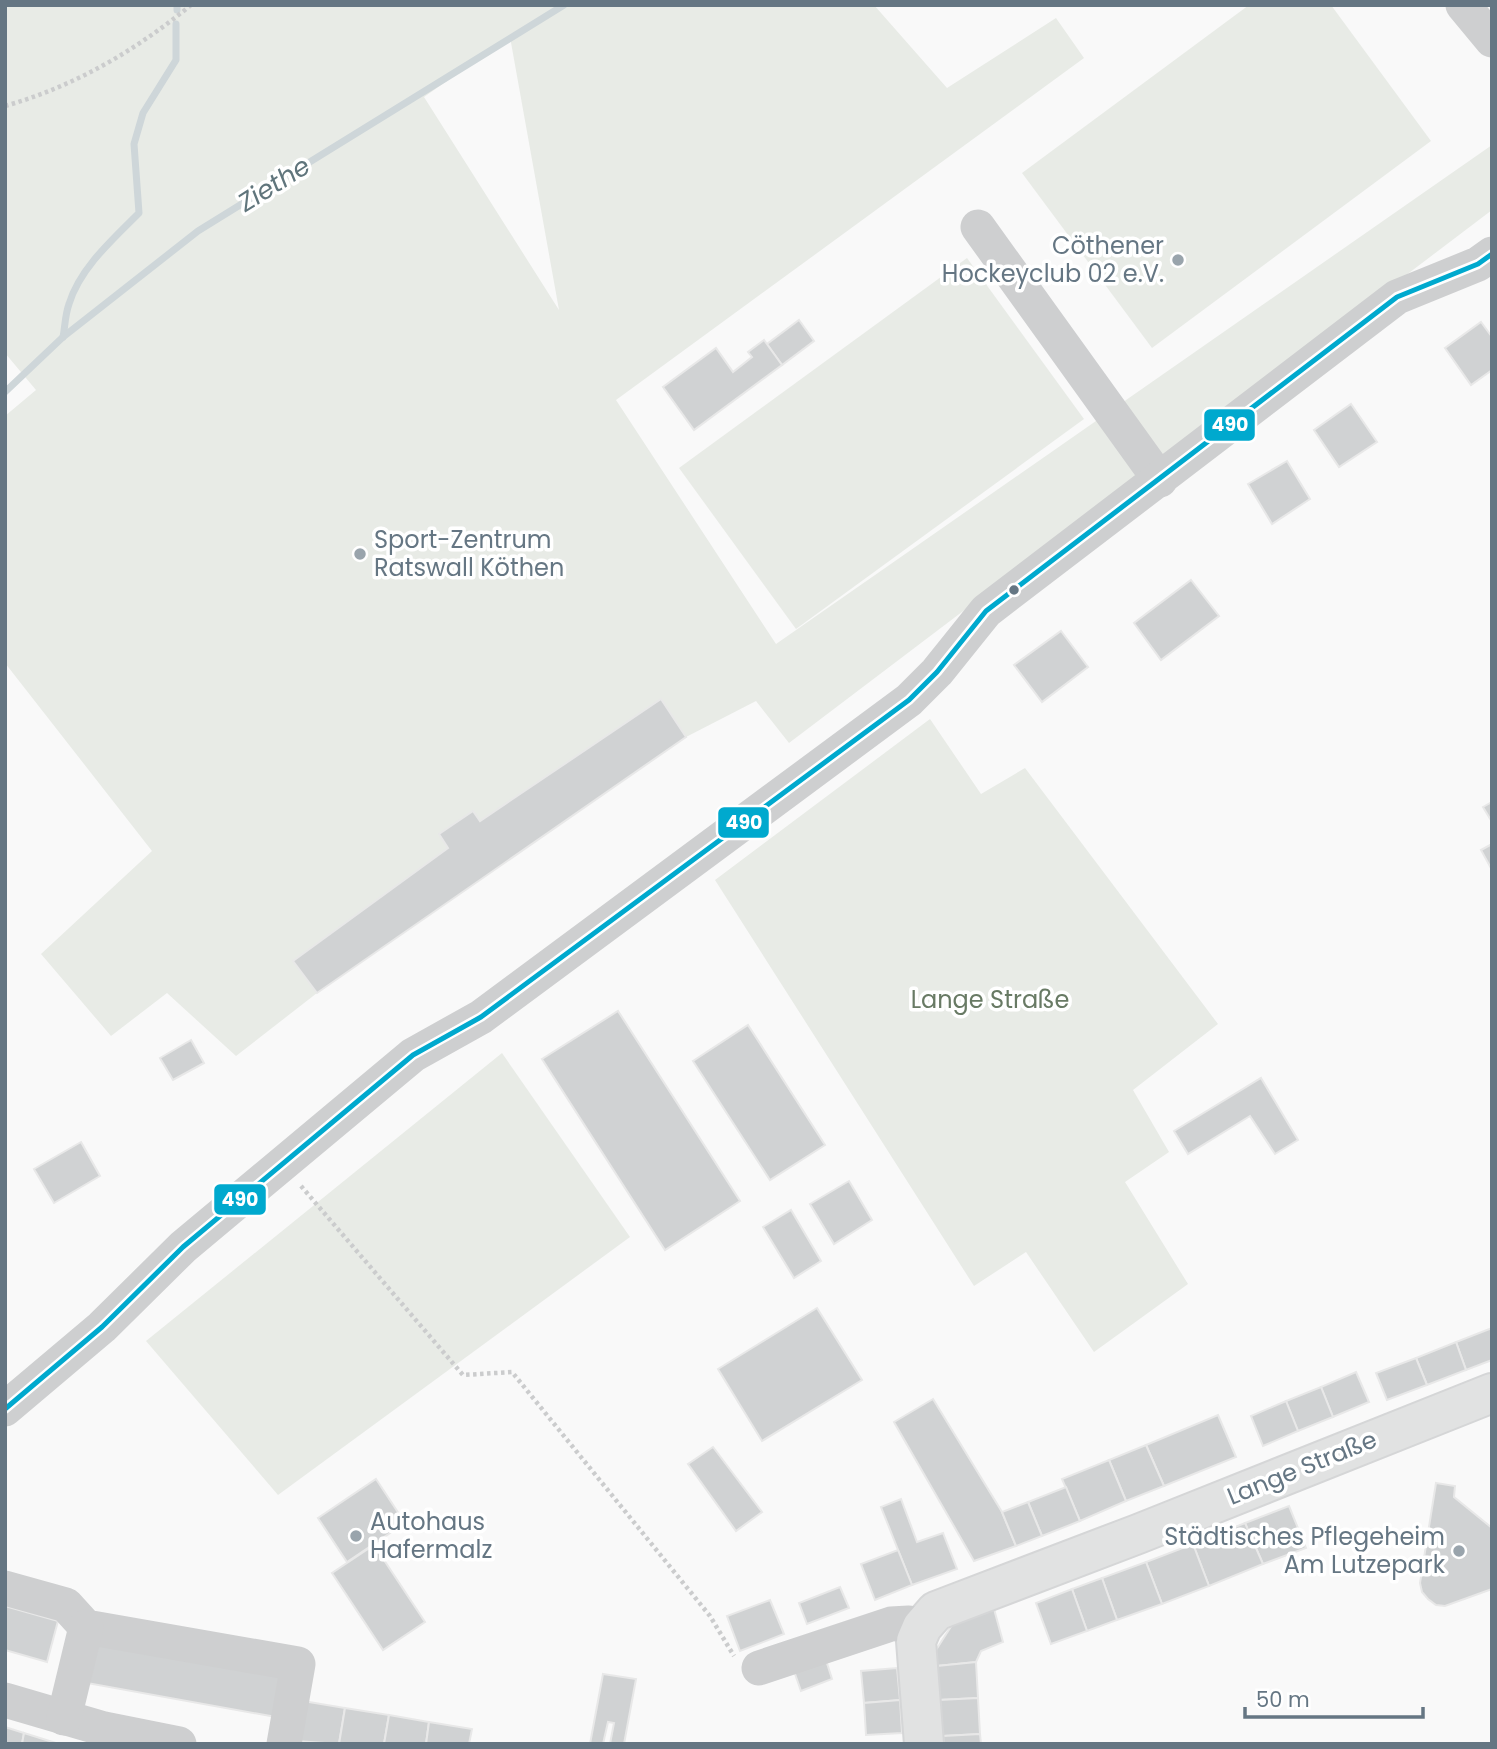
<svg xmlns="http://www.w3.org/2000/svg" width="1497" height="1749" viewBox="0 0 1497 1749" font-family="Poppins,sans-serif">
<style>
.green{fill:#e8ebe6;fill-rule:evenodd}
.lines{fill:none;stroke-linecap:round;stroke-linejoin:round}
.stream{stroke:#ced6d9;stroke-width:7}
.building{fill:#d0d2d3;stroke:#e8e8e8;stroke-width:2}
.major-casing{stroke:#d5d6d7;stroke-width:42}
.path{stroke:#cbcccd;stroke-width:4.5;stroke-dasharray:3.5 3.5;stroke-linecap:butt}
.minor{stroke:#cecfd0;stroke-width:35}
.major{stroke:#e1e2e2;stroke-width:38}
.bus-1-casing{stroke:#fff;stroke-width:10}
.bus-1{stroke:#00a9ce;stroke-width:5}
.poi-dot{fill:#99a4ac;stroke:#fff;stroke-width:2.5}
.bus-dot{fill:#657683;stroke:#fff;stroke-width:2.5}
.labels{text-anchor:middle;stroke-width:7;stroke-linejoin:round;paint-order:stroke}
.poi-label{font-size:24px;fill:#657683;stroke:#fff;text-anchor:end}
.park-label{font-size:24px;fill:#687a64;stroke:#fff}
.street-label{font-size:24px;fill:#657683;stroke:#fff}
.water-label{font-size:26px;font-style:italic;fill:#60757c;stroke:#fff}
.line-badge{stroke:#fff;stroke-width:2.5}
.badge-label{font-size:19px;text-anchor:middle;font-weight:bold;fill:#fff}
</style>
<rect width="100%" height="100%" fill="#f9f9f9"/>
<g class="green">
<path d="M5,5H874L947,88L1056,18L1084,58L616,400L776,644L1492,145V210L789,743L756,701L686,737L317,993L236,1056L167,993L111,1036L41,954L152,851L5,663V416L36,390L5,353ZM510,37L559,310L424,97Z"/>
<polygon points="1249,5 1331,5 1431,141 1152,348 1022,173"/>
<polygon points="967,258 1084,419 796,629 679,468"/>
<polygon points="930,719 981,794 1025,768 1218,1024 1133,1090 1169,1152 1125,1182 1188,1284 1094,1352 1026,1252 974,1286 715,880"/>
<polygon points="502,1053 630,1237 278,1495 146,1341"/>
</g>
<g class="lines">
<g class="stream">
<polyline points="177,10 177,5"/>
<path d="M63,337C65,327 65,315 69,304C80,268 113,239 139,213L134,144L143,113L176,60V24"/>
<polyline points="5,392 63,337 198,231 564,5"/>
</g>
</g>
<g class="building">
<polygon points="799,320 814,341 782,365 767,344"/>
<polygon points="1481,322 1492,337 1492,370 1471,385 1445,348"/>
<polygon points="764,340 782,365 694,430 663,387 716,348 733,372 752,357 748,352"/>
<polygon points="1351,404 1377,442 1339,467 1314,430"/>
<polygon points="1287,461 1310,499 1272,524 1248,484"/>
<polygon points="1191,580 1219,616 1161,660 1134,623"/>
<polygon points="1061,631 1088,667 1042,702 1014,665"/>
<polygon points="661,699 686,737 317,993 293,961 448,848 439,834 473,811 480,821"/>
<polygon points="1492,802 1492,822 1483,807"/>
<polygon points="1492,844 1492,870 1481,850"/>
<polygon points="618,1011 740,1201 665,1250 542,1059"/>
<polygon points="748,1025 825,1145 770,1180 693,1061"/>
<polygon points="191,1040 204,1063 173,1080 160,1058"/>
<polygon points="1261,1078 1298,1140 1275,1154 1250,1116 1188,1154 1174,1131"/>
<polygon points="81,1142 100,1176 54,1203 34,1169"/>
<polygon points="849,1181 872,1220 834,1244 810,1204"/>
<polygon points="791,1210 821,1261 794,1278 763,1227"/>
<polygon points="817,1308 862,1380 762,1441 718,1369"/>
<polygon points="1492,1328 1492,1360 1466,1370 1456,1342"/>
<polygon points="1456,1342 1466,1370 1427,1385 1416,1358"/>
<polygon points="1416,1358 1427,1385 1387,1400 1376,1373"/>
<polygon points="1356,1372 1369,1402 1333,1417 1321,1387"/>
<polygon points="1321,1387 1333,1417 1298,1431 1286,1401"/>
<polygon points="933,1399 1002,1512 1016,1546 974,1561 894,1422"/>
<polygon points="1286,1401 1298,1431 1263,1446 1251,1416"/>
<polygon points="1218,1415 1236,1457 1164,1486 1146,1445"/>
<polygon points="1146,1445 1164,1486 1126,1501 1109,1460"/>
<polygon points="713,1447 762,1512 736,1531 688,1464"/>
<polygon points="1109,1460 1126,1501 1080,1521 1062,1479"/>
<polygon points="376,1479 405,1523 347,1562 318,1518"/>
<polygon points="1436,1483 1455,1486 1454,1497 1492,1528 1492,1589 1445,1606 1436,1605 1428,1599 1422,1592 1420,1583"/>
<polygon points="1066,1487 1080,1521 1042,1536 1028,1502"/>
<polygon points="901,1499 917,1542 943,1533 957,1569 912,1585 881,1507"/>
<polygon points="1028,1502 1042,1536 1016,1546 1002,1512"/>
<polygon points="1289,1506 1306,1548 1263,1564 1245,1523"/>
<polygon points="1245,1523 1263,1564 1209,1586 1193,1544"/>
<polygon points="1193,1544 1209,1586 1162,1604 1146,1562"/>
<polygon points="374,1545 425,1622 383,1650 332,1573"/>
<polygon points="898,1550 912,1585 875,1600 861,1564"/>
<polygon points="1146,1562 1162,1604 1117,1620 1102,1578"/>
<polygon points="1102,1578 1117,1620 1087,1631 1072,1589"/>
<polygon points="840,1587 849,1608 807,1624 799,1603"/>
<polygon points="1072,1589 1087,1631 1051,1644 1036,1603"/>
<polygon points="770,1600 784,1634 740,1651 727,1616"/>
<polygon points="5,1606 58,1621 47,1662 5,1650"/>
<polygon points="994,1609 1003,1642 981,1651 976,1662 937,1666 936,1650 952,1625"/>
<polygon points="94,1642 284,1675 276,1717 87,1683"/>
<polygon points="825,1657 832,1679 801,1691 793,1668"/>
<polygon points="976,1662 978,1698 939,1700 937,1666"/>
<polygon points="897,1668 900,1700 864,1703 861,1671"/>
<polygon points="603,1674 636,1679 624,1744 610,1744 614,1723 608,1722 603,1744 590,1744"/>
<polygon points="978,1698 980,1734 943,1736 939,1700"/>
<polygon points="900,1700 902,1733 866,1735 864,1703"/>
<polygon points="303,1701 345,1708 339,1744 296,1741"/>
<polygon points="345,1708 389,1715 384,1744 339,1744"/>
<polygon points="389,1715 429,1722 426,1744 384,1744"/>
<polygon points="429,1722 472,1729 469,1744 426,1744"/>
<polygon points="5,1727 24,1733 22,1744 5,1744"/>
<polygon points="24,1733 59,1744 22,1744"/>
<polygon points="980,1734 981,1744 944,1744 943,1736"/>
</g>
<g class="lines">
<g class="major-casing">
<polyline id="major" points="924,1744 916,1641 922,1627 936,1611 1138,1534 1492,1393"/>
</g>
<g class="path">
<path d="M5,106C75,86 135,51 191,5"/>
<polyline points="301,1186 463,1375 512,1372 710,1616 734,1656"/>
</g>
<g class="minor">
<polyline points="1463,5 1492,40"/>
<polyline points="978,227 1160,480"/>
<polyline points="5,1409 102,1327 183,1247 413,1055 481,1017 909,700 937,672 986,611 1397,297 1478,264 1492,254"/>
<polyline points="5,1588 66,1605 86,1627 298,1664 284,1744"/>
<polyline points="759,1668 891,1624 909,1623 922,1627"/>
<polyline points="5,1700 104,1729 179,1744"/>
<polyline points="64,1718 86,1627"/>
</g>
<use href="#major" class="major"/>
<g class="bus-1-casing">
<polyline id="bus-1" points="5,1409 102,1327 183,1247 413,1055 481,1017 909,700 937,672 986,611 1397,297 1478,264 1492,254"/>
</g>
<use href="#bus-1" class="bus-1"/>
</g>
<g class="poi-dot">
<circle cx="1178" cy="260" r="7"/>
<circle cx="360" cy="554" r="7"/>
<circle cx="356" cy="1536" r="7"/>
<circle cx="1459" cy="1551" r="7"/>
</g>
<circle class="bus-dot" cx="1014" cy="590" r="6"/>
<g class="labels">
<g class="poi-label">
<text x="1164" y="254">Cöthener<tspan x="1164" dy="28">Hockeyclub 02 e.V.</tspan></text>
<text x="374" y="548" text-anchor="start">Sport-Zentrum<tspan x="374" dy="28">Ratswall Köthen</tspan></text>
<text x="370" y="1530" text-anchor="start">Autohaus<tspan x="370" dy="28">Hafermalz</tspan></text>
<text x="1445" y="1545">Städtisches Pflegeheim<tspan x="1445" dy="28">Am Lutzepark</tspan></text>
</g>
<g class="park-label">
<text x="990" y="1008">Lange Straße</text>
</g>
<g class="street-label">
<text transform="translate(1302 1468) rotate(-22)" y="8">Lange Straße</text>
</g>
<g class="water-label">
<text transform="translate(274 184) rotate(-32)" y="9">Ziethe</text>
</g>
</g>
<g class="line-badge">
<rect x="1203" y="408" width="53" height="34" rx="7" fill="#00a9ce"/>
<rect x="717" y="806" width="53" height="33" rx="7" fill="#00a9ce"/>
<rect x="213" y="1183" width="54" height="33" rx="7" fill="#00a9ce"/>
</g>
<g class="badge-label">
<text x="1230" y="431">490</text>
<text x="744" y="829">490</text>
<text x="240" y="1206">490</text>
</g>
<rect width="1497" height="1749" fill="none" stroke="#657683" stroke-width="14"/>
<path d="M1245 1707v10h178v-10" fill="none" stroke="#657683" stroke-width="3.5"/>
<text x="1256" y="1707" font-size="21" fill="#657683" stroke="#ffffff" stroke-width="5" paint-order="stroke">50 m</text>
</svg>
